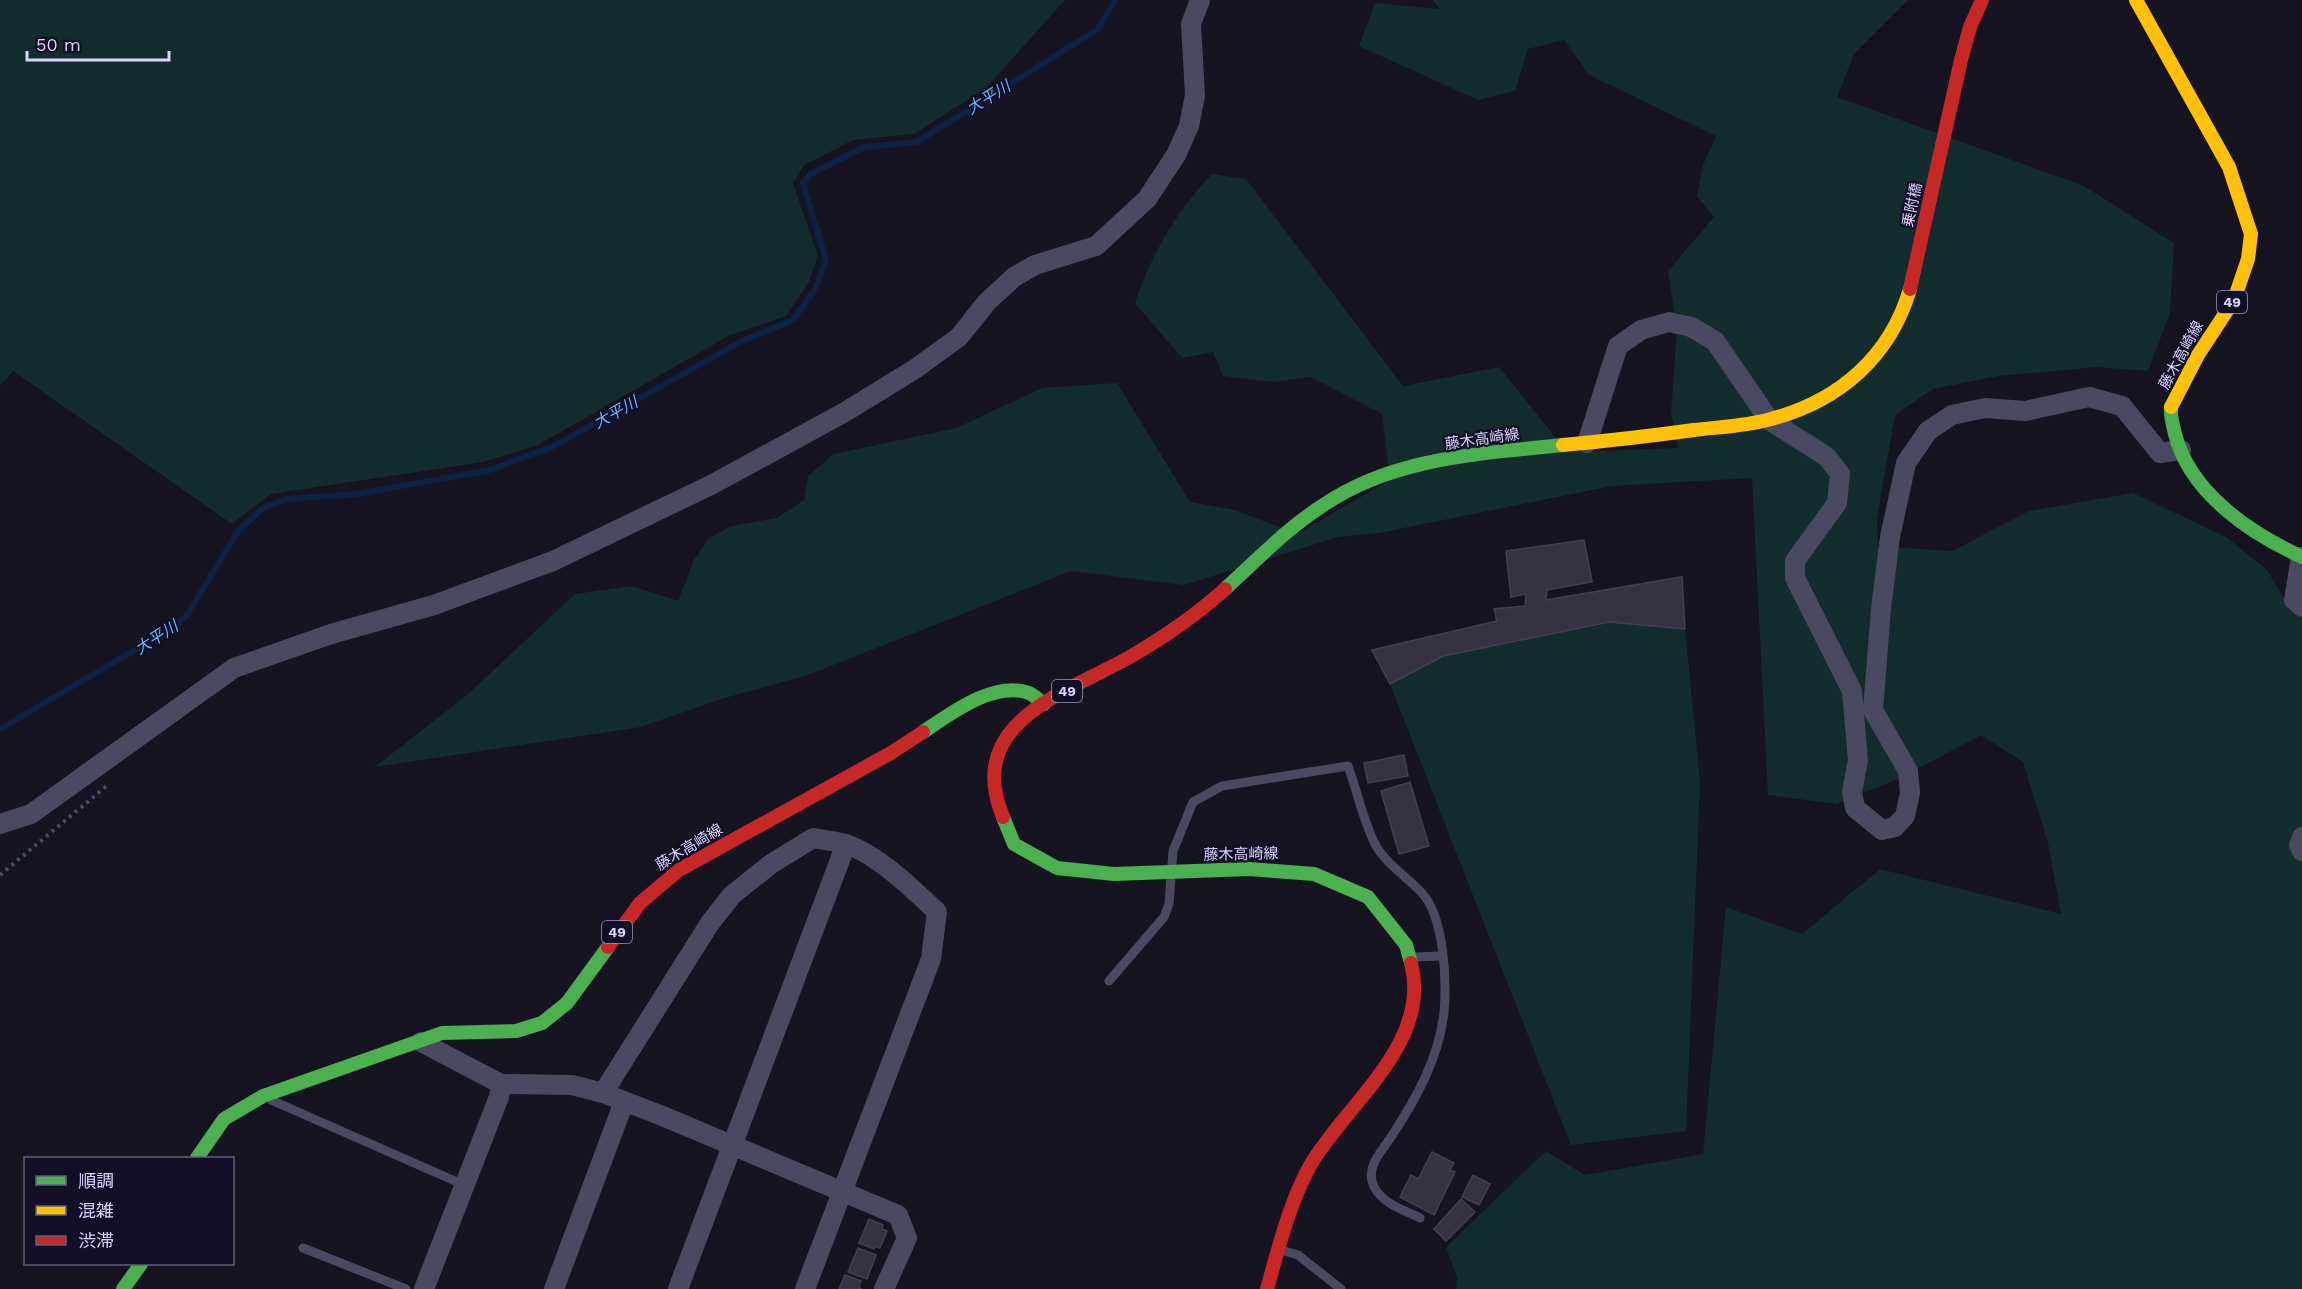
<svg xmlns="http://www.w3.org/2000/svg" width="2302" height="1289" viewBox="0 0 2302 1289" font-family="'Work Sans','Noto Sans JP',sans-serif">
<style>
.green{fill:#132c2d}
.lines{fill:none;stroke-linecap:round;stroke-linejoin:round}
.stream{stroke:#0d2144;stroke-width:6}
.building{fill:#343243;stroke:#433f54;stroke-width:1.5}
.path{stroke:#44505f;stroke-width:4;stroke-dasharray:3 4.5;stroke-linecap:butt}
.lane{stroke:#4a4962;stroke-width:9}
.street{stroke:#4a4962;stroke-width:20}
.fast{stroke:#4caf50;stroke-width:14}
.slow{stroke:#ffc107;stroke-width:14}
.jam{stroke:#c62828;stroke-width:14}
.labels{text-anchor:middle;stroke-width:4.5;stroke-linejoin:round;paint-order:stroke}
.shield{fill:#130f26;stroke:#9e99be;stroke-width:1.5}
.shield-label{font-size:14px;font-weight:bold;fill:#d9d4ff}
.street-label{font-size:15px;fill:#d9d4ff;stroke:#130f26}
.water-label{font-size:16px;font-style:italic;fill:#62b6ff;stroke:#130f26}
</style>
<rect width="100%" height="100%" fill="#161421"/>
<g class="green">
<polygon points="0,0 1065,0 985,89 914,134 853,140 804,165 793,183 818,256 809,282 786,316 730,335 538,445 483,462 271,494 232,524 13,371 0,386"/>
<path d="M1433,0H1908L1854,54L1837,97L2084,186L2174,243L2170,313L2148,371L2097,367L1998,376L1933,389L1895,415L1877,519L1878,546L1952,551L2029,511L2133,493L2226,537L2267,570L2292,612L2302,618V1289H1456L1457,1278L1446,1247L1546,1151L1585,1175L1703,1154L1726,907L1802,934L1880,869L2061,914L2048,843L2023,762L1981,735L1898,779L1836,804L1768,795L1752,478L1612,486L1379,533L1338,537L1184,585L1071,571L808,675L721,699L641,727L375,767L467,695L575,594L632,586L678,601L694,560L709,538L731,526L777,518L804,500L808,476L834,454L956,428L1042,388L1117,383L1190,502L1235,510L1297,534L1390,480L1382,414L1311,377L1273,382L1223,376L1213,352L1182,358L1135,303C1151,255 1176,211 1212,174L1246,179L1403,386L1499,367L1567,452L1678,448L1671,413L1677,330L1668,271L1714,217L1697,196L1703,165L1716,136L1589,75L1564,40L1528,49L1515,91L1478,100L1359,46L1375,3L1439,9Z"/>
<polygon points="1609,622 1685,629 1700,781 1686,1131 1571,1145 1390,684 1443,656"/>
</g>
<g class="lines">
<polyline class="stream" points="0,729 174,627 187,615 238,531 263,508 286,499 357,494 490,470 552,447 742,341 793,320 816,288 826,259 803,183 811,174 864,147 917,142 1098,29 1115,0"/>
</g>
<g class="building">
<polygon points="1584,540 1592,582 1547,590 1546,600 1682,577 1685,629 1609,622 1443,656 1390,684 1372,650 1497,621 1494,609 1525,606 1526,594 1511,597 1506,551"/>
<polygon points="1404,755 1408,776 1368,783 1364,763"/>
<polygon points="1410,782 1429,846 1399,854 1381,791"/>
<polygon points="1432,1152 1454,1163 1450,1170 1455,1172 1434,1215 1400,1197 1411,1175 1418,1179"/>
<polygon points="1473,1175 1490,1184 1479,1205 1462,1197"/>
<polygon points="1461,1199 1475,1212 1446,1241 1434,1229"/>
<polygon points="869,1219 883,1225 882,1229 887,1231 880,1248 875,1246 874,1249 859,1243"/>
<polygon points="858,1248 876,1255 867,1279 848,1272"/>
<polygon points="845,1275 861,1281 859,1286 861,1289 839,1289"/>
</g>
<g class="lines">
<polyline class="path" points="0,875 109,784"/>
<g class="lane">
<polyline points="1414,957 1442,956"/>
<path d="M1109,981L1164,917L1169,904L1173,851L1193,802L1222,786L1348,766C1357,791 1363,820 1375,844C1385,863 1407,877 1422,893C1444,917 1447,980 1444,1012C1439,1059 1415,1101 1389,1140C1381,1152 1368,1165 1372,1181C1377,1202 1402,1209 1420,1218"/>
<polyline points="271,1100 464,1185"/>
<polyline points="303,1248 406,1289"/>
<polyline points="1281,1250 1298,1255 1341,1289"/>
</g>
<g class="street">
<polyline points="1587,443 1618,346 1641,330 1669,322 1691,327 1715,341 1769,420 1827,457 1840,474 1837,503 1795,561 1795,578 1852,691 1858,760 1852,792 1855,808 1882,830 1895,827 1905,816 1910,793 1908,771 1873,710 1881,609 1890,537 1906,463 1928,431 1952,415 1985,408 2025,411 2089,397 2122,406 2160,453 2181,450"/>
<polyline points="2301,557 2294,600 2302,607"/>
<polyline points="0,824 31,814 234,668 331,634 434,605 553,561 713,484 845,412 915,369 959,337 987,302 1014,277 1035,265 1096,246 1147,199 1176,155 1189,126 1195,95 1191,24 1200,0"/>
<polyline points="2302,837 2299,845 2302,851"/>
<polyline points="421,1042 501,1084 572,1085 603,1093 660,1115 898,1215 907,1238 884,1289"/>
<path d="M603,1093L710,923L732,895L771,864L813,838C823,840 835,841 845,844C876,853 914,890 937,912L931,959L805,1289"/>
<polyline points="424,1289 499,1097 501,1084"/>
<polyline points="554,1289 624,1102"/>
<polyline points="678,1289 846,844"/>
</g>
<g class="fast">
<path d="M2171,407C2170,415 2173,426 2175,434C2190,493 2250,533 2302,557"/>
<path d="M1225,589C1257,560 1286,529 1322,506C1393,457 1480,454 1563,445"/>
<path d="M923,732C950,714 994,680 1029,693C1034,695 1040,701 1044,704"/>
<polyline points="1003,817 1014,844 1057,868 1114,874 1249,869 1314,874 1368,897 1406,945 1411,963"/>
<polyline points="197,1158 224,1119 263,1096 442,1033 516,1031 542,1023 567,1003 608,947"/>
<polyline points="123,1289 141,1264"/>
</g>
<g class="slow">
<polyline points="2136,0 2229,167 2251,234 2248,259 2234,300 2198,355 2171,407"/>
<path d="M1563,445C1607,441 1650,436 1694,430C1719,427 1747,426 1771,419C1839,401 1890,357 1910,289"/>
</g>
<g class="jam">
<polyline points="1910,289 1961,60 1970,27 1982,0"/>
<path d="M1003,817C964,723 1063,694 1128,658C1163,638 1195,616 1225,589"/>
<polyline points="608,947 640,903 679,870 891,753 923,732"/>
<path d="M1267,1289C1279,1247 1289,1203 1311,1164C1347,1103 1432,1043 1411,963"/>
</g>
</g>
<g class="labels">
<g class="shield">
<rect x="2217" y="291" width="30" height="22" rx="4.5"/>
<rect x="1052" y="680" width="30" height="22" rx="4.5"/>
<rect x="602" y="921" width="30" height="22" rx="4.5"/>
</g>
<g class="shield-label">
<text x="2232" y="307">49</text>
<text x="1067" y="696">49</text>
<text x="617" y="937">49</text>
</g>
<g class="street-label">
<text transform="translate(1912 205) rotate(-78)" y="5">乗附橋</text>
<text transform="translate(2181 355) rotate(-61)" y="5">藤木高崎線</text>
<text transform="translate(1482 439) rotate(-8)" y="5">藤木高崎線</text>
<text transform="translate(689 847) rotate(-31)" y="5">藤木高崎線</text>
<text transform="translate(1241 854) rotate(-1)" y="5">藤木高崎線</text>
</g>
<g class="water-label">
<text transform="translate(988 97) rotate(-32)" y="6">大平川</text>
<text transform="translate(615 412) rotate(-29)" y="6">大平川</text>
<text transform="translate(156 637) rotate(-33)" y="6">大平川</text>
</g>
</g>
<rect x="24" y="1157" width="210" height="108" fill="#130f26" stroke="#625e7d" stroke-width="1.5"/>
<rect x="36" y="1176" width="30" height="9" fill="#4caf50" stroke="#625e7d" stroke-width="1.5"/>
<text x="78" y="1187" font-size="18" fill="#d9d4ff">順調</text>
<rect x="36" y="1206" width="30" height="9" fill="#ffc107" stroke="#625e7d" stroke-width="1.5"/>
<text x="78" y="1217" font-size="18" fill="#d9d4ff">混雑</text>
<rect x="36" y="1236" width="30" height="9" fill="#c62828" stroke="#625e7d" stroke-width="1.5"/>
<text x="78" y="1247" font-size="18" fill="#d9d4ff">渋滞</text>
<path d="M27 51v9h142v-9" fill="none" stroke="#d9d4ff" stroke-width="3"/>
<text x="36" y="51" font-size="18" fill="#d9d4ff" stroke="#130f26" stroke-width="4.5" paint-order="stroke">50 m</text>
</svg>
